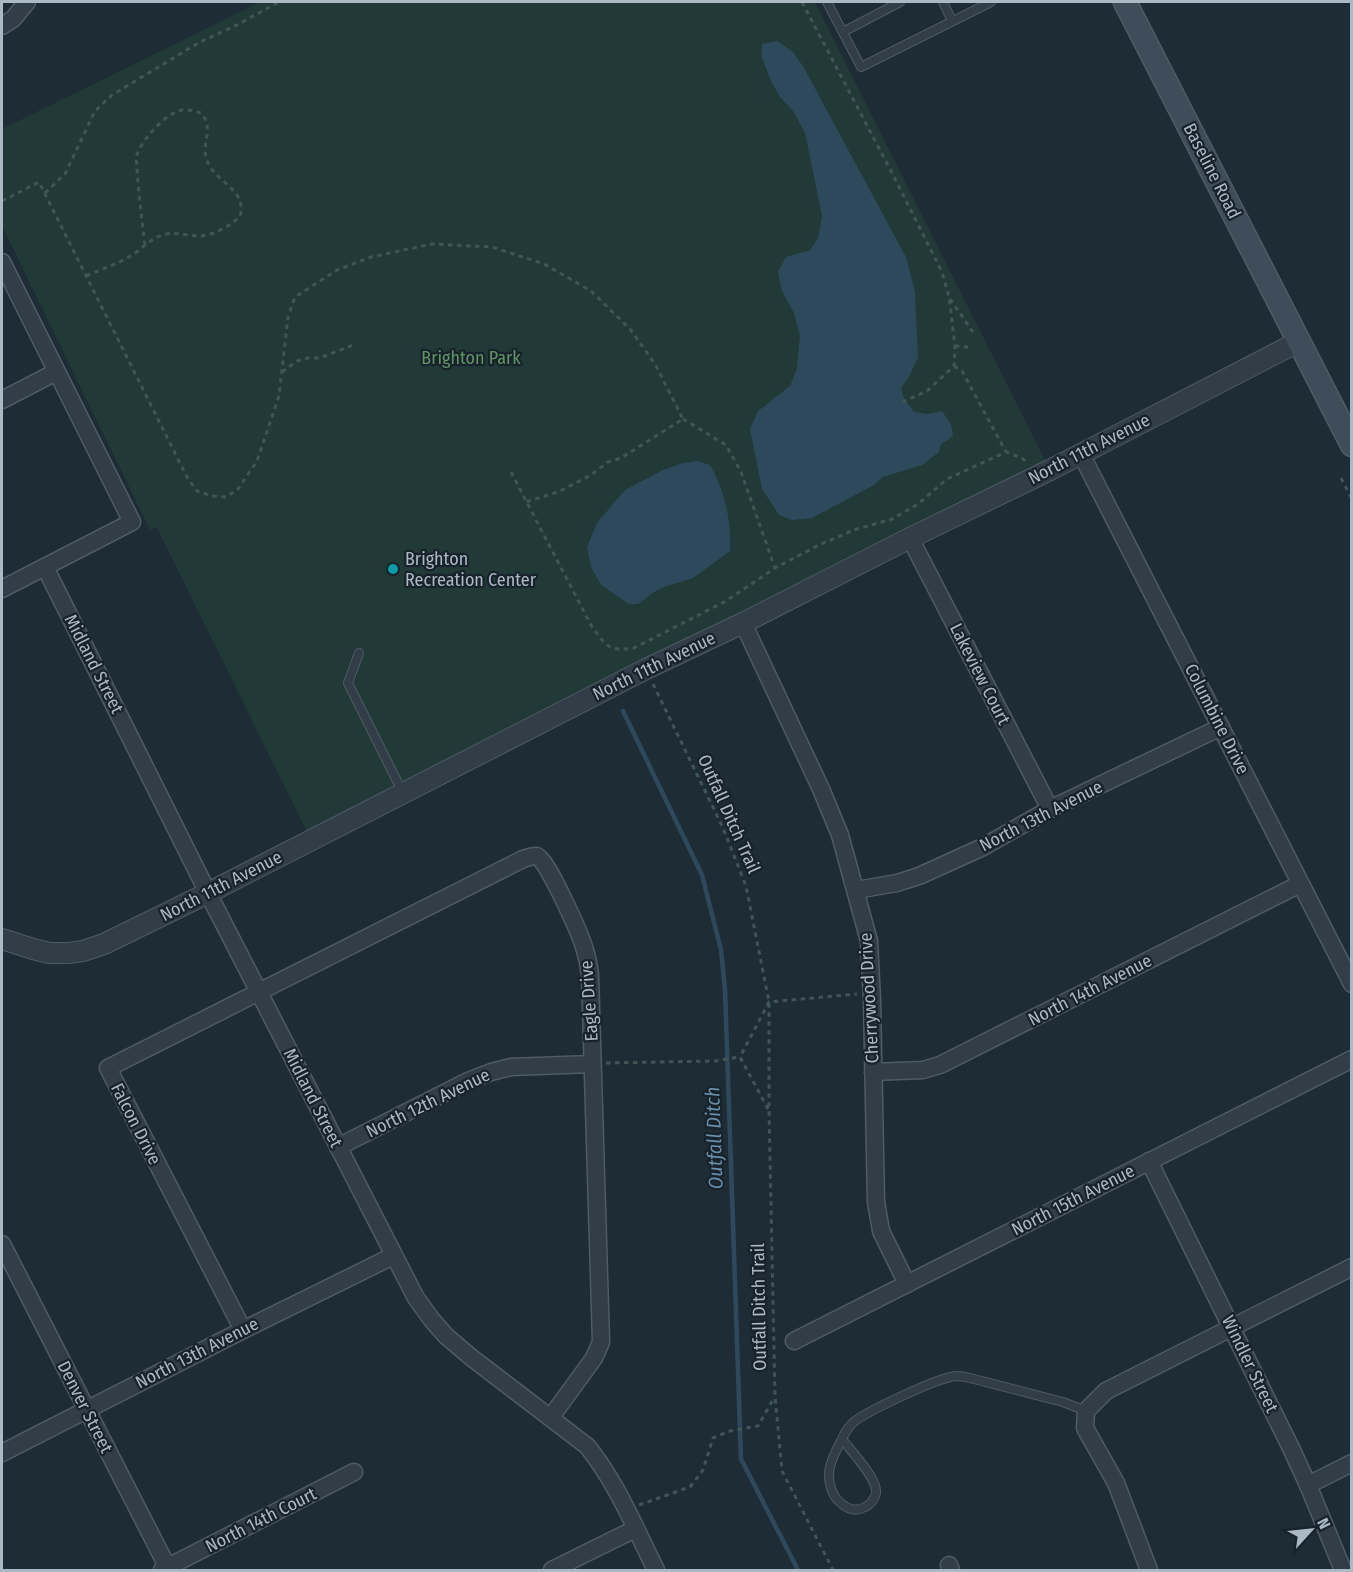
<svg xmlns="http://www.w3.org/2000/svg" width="1353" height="1572" viewBox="0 0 1353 1572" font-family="'Fira Sans Condensed',sans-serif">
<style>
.green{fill:#213937}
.water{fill:#2e495c}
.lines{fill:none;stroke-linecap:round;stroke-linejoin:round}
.stream{stroke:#2e495c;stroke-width:4.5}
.service-casing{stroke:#4f5b65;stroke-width:10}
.minor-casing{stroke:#4f5b65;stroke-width:19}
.tertiary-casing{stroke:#4f5b65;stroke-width:22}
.secondary-casing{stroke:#4f5b65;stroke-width:25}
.path{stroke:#3f5655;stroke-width:3;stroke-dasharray:4.5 4.5;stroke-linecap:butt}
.service{stroke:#313d47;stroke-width:8}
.minor{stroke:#313d47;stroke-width:16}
.tertiary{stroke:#313d47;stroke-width:20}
.secondary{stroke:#3f4d5a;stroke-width:22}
.culture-dot{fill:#0f9aa8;stroke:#17222b;stroke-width:2}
.labels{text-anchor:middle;stroke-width:4.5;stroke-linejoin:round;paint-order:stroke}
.street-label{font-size:18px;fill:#abb9c4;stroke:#17222b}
.park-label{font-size:18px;fill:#629565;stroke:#17222b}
.poi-label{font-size:18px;fill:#abb9c4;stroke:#17222b;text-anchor:start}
.water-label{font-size:20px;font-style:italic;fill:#698faa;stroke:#17222b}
</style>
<rect width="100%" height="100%" fill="#1e2c36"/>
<polygon class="green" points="260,2 815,2 1050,470 311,840 157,528 150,530 2,226 2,129"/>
<g class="water">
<polygon points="777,41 793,52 803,66 906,257 915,292 918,357 910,375 901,388 904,398 914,412 927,414 942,411 951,424 953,436 940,445 939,452 922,465 883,477 874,485 812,518 792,520 779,515 762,489 750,429 758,411 790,386 797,368 800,336 794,313 781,289 778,271 786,257 810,250 818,238 822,216 805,133 793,111 780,97 772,83 762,58 762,44"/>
<path d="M697,461L710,465C726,493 731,520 730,551L693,578L664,587L654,592L638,604H629L601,585L591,567L587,547L597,523L625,490L663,470L683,463Z"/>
</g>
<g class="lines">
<polyline class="stream" points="623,711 702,875 721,950 725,990 741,1459 798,1570"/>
<g class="service-casing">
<g id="service">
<polyline points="827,2 861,67 991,2"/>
<polyline points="943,2 952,21"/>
<polyline points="843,32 900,2"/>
<polyline points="359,653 348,683 403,793"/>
<path d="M842,1439C851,1451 878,1479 876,1493C875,1499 870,1505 865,1507C858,1511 850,1510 843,1505C839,1502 834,1496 832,1491C825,1473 831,1460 840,1443C844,1435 847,1427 855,1421C870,1410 939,1377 956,1376C961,1376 966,1377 970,1378L1063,1402L1086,1411"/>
</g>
</g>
<g class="minor-casing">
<g id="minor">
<polyline points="2,26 13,19 27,2"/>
<polyline points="2,262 132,522 2,589"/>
<polyline points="2,400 56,372"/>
<polyline points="1081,454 1352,984"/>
<polyline points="910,538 1050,809"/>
<path d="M45,567L208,893L416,1298L432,1320L446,1336L472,1358L587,1446C617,1483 635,1528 656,1570"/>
<polyline points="743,623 821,789 840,835 869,941 872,1000 876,1202 881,1231 907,1284"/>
<polyline points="856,890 897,883 919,876 983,847 1050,809 1221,727"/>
<polyline points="873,1072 923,1070 940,1065 1300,884"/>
<polyline points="338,1147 468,1081 491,1072 511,1067 592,1064"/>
<polyline points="1149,1161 1291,1448 1308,1485 1343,1570"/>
<polyline points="2,1244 169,1570"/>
<path d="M243,1330L108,1068L523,859C527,858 533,855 537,856C547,859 580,934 584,947C587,956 589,966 590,975L601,1342L594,1358L551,1417"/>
<polyline points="794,1341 1352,1059"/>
<polyline points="2,1453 243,1330 393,1256"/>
<polyline points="1308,1485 1352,1463"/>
<polyline points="949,1565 951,1570"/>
<polyline points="162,1570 354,1472"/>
<polyline points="552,1570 635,1529"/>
<polyline points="1149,1570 1116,1483 1085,1428 1086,1411 1106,1391 1352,1267"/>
</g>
</g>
<g class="tertiary-casing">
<polyline id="tertiary" points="2,939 33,949 49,953 68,953 83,951 104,944 208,893 646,669 743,623 910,538 1050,470 1300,341"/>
</g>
<g class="secondary-casing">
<polyline id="secondary" points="1125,2 1352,445"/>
</g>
<g class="path">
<polyline points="802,2 892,173 942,272 949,297 955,346 954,366 927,391 898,404"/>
<polyline points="45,193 65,174 95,111 112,95 200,42 233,27 279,2"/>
<polyline points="2,201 39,182 188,479 197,491 212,496 226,497 238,489 257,461 279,396 288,317 295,297 337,270 371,257 432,244 492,247 544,264 591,291 630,329 655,364 683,419 621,458 608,462 591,475 558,492 526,502"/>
<path d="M86,276C102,269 118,264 132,255C142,249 151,238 163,235C175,231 187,236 199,236C210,236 224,229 232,223C236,220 241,217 241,212C244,190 218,182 209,165C198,145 216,130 201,113C195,112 188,109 182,110C165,113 141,141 136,157L139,195L145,246"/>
<polyline points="950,299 973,332"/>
<polyline points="955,346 968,347"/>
<polyline points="954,366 962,371 1006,452"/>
<polyline points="282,372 297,361 308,358 320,358 353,345"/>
<polyline points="683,419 726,445 741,472 775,568"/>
<path d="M511,472L592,627C607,646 608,652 634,648L726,601L775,568L821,544L854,530L892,519L918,504L947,479L1006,452L1022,458L1027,463"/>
<polyline points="1341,478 1352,499"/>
<polyline points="653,684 723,828 746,886 769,1002 769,1110 775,1396 782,1471 833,1570"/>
<polyline points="606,1063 715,1061 740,1057"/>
<polyline points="768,1109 740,1057 769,1002 857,994"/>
<polyline points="639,1505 690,1487 703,1470 713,1438 730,1431 758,1426 774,1398"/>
</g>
<use href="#service" class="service"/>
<use href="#minor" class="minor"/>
<use href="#tertiary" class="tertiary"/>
<use href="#secondary" class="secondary"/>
</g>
<circle class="culture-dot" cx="393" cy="569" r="6"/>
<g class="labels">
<g class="street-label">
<text transform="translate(1212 171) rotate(63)" y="6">Baseline Road</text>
<text transform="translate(1089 449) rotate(-27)" y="6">North 11th Avenue</text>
<text transform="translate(94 664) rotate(63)" y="6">Midland Street</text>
<text transform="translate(654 666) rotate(-26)" y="6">North 11th Avenue</text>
<text transform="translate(980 674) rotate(63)" y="6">Lakeview Court</text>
<text transform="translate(1217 719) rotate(63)" y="6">Columbine Drive</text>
<text transform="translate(729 814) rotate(66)" y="6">Outfall Ditch Trail</text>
<text transform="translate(1041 816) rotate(-27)" y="6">North 13th Avenue</text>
<text transform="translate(221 886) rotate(-27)" y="6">North 11th Avenue</text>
<text transform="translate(1090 990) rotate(-27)" y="6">North 14th Avenue</text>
<text transform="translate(869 998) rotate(-93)" y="6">Cherrywood Drive</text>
<text transform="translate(589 1001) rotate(-94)" y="6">Eagle Drive</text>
<text transform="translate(313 1098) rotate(63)" y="6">Midland Street</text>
<text transform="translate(428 1103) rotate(-26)" y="6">North 12th Avenue</text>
<text transform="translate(136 1124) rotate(63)" y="6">Falcon Drive</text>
<text transform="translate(1073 1200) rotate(-27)" y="6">North 15th Avenue</text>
<text transform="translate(759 1307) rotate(-91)" y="6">Outfall Ditch Trail</text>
<text transform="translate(197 1353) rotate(-27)" y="6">North 13th Avenue</text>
<text transform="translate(1250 1364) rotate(64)" y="6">Windler Street</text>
<text transform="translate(85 1407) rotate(63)" y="6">Denver Street</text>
<text transform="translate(261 1520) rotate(-27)" y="6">North 14th Court</text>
</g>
<g class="park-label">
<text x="471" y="364">Brighton Park</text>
</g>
<g class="poi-label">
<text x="405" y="565">Brighton<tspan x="405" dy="21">Recreation Center</tspan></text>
</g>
<g class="water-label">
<text transform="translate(714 1138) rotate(-92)" y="7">Outfall Ditch</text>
</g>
</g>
<rect width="1353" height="1572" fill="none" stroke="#abb9c4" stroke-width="6"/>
<g transform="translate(1311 1530) rotate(63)" stroke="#17222b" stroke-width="4.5" paint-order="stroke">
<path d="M0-4.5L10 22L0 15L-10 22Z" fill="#abb9c4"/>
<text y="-9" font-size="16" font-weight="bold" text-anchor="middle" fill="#abb9c4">N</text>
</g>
</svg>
